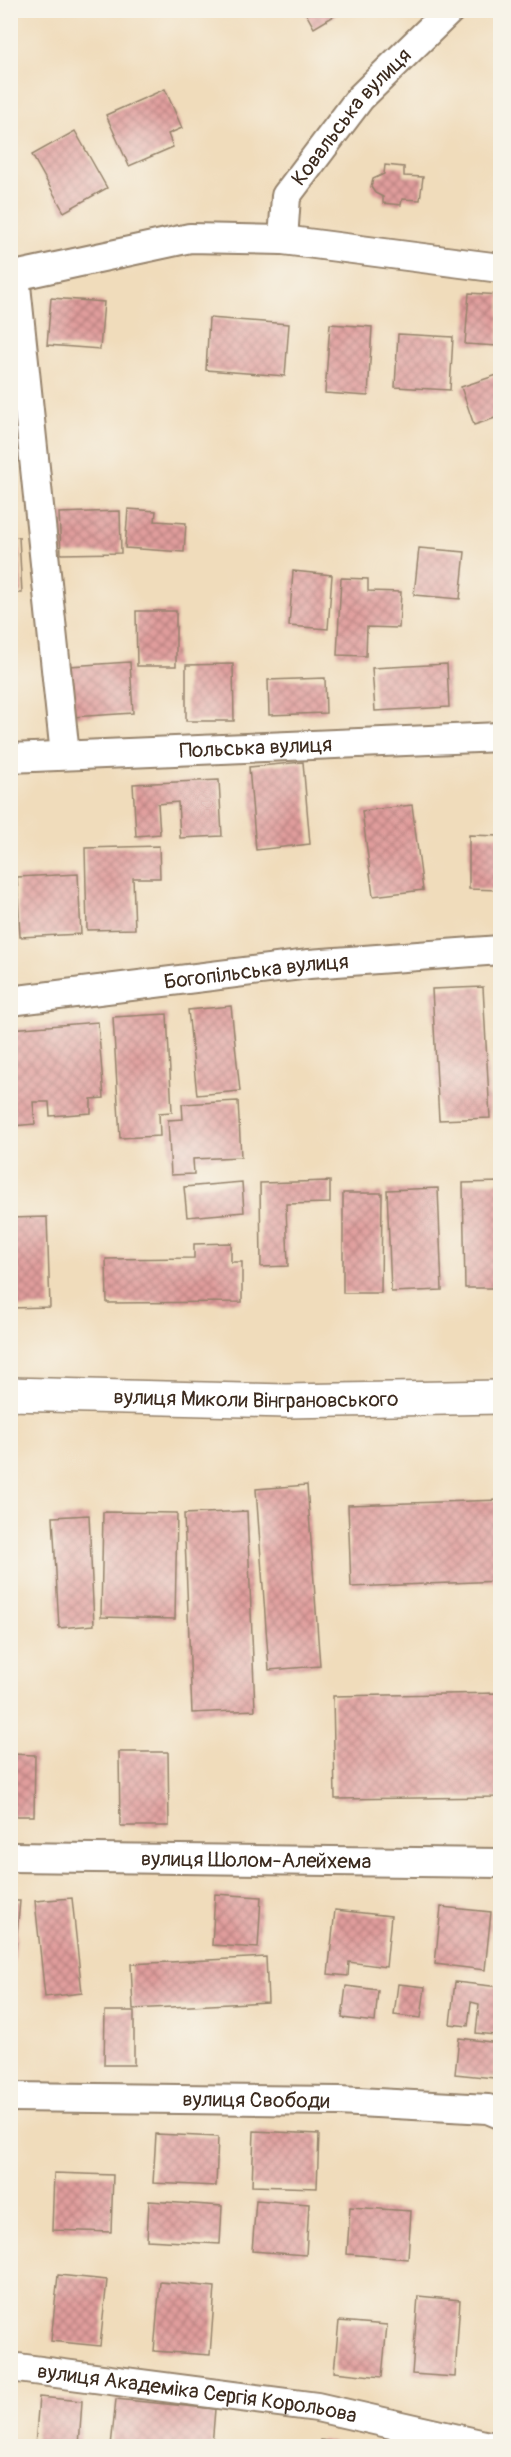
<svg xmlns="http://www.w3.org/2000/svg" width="511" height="2457" viewBox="0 0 511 2457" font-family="Pangolin,sans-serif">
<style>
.building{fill:url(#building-cross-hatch)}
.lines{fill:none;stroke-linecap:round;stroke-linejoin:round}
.street-casing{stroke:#96836c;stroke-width:32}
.primary-casing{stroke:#96836c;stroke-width:36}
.street{stroke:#fff;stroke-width:28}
.primary{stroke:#fff;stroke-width:33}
.labels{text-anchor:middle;stroke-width:4.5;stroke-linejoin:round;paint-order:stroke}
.street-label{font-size:21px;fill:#3b2a1e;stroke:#f7f3e8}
</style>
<defs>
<pattern id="building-cross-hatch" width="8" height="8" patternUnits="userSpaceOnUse" patternTransform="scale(1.5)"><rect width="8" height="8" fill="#e09d9c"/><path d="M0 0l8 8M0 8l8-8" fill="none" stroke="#b7807f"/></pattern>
</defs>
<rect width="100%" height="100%" fill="#f7f3e8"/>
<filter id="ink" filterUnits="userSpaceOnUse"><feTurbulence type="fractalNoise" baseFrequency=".0167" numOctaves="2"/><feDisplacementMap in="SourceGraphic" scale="12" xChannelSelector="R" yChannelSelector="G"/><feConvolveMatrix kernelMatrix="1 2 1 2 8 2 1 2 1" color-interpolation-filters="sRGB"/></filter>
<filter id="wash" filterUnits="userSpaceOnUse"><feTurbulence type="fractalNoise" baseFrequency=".008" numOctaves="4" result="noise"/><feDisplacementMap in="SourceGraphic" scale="24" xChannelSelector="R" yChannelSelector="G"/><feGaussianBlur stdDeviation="1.35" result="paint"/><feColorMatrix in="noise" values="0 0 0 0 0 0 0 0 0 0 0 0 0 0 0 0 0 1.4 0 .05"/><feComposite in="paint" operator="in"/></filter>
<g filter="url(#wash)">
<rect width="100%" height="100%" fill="#f0dcbb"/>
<g id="blocks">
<g class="building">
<polygon points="304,10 344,10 314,28"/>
<polygon points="165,89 182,128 168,134 173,147 129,166 106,115"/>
<polygon points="75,131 107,188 64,212 32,155"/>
<polygon points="385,165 404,167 404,176 423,177 420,200 402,199 401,205 383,203 383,197 375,193 371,187 373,179 384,174"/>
<polygon points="469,293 500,295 498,346 465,344"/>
<polygon points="51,298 104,302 100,349 47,345"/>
<polygon points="209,318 289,324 285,376 206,370"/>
<polygon points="330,324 372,327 368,396 325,393"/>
<polygon points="398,334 453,337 450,390 395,387"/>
<polygon points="500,374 500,423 498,417 474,425 461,387"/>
<polygon points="128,509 156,511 155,521 186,523 184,552 125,548"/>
<polygon points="120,511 121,553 61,554 59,513"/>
<polygon points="19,537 22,593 10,593 10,538"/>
<polygon points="419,548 465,552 460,599 414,595"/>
<polygon points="293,571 332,575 328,629 289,626"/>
<polygon points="341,578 368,579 368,591 401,592 399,628 367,627 366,656 337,655"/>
<polygon points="136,611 176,611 176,666 137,666"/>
<polygon points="130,662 133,713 72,717 69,666"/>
<polygon points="233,664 234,721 186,721 186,665"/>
<polygon points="447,664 449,707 375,711 372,668"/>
<polygon points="325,678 326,713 269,715 268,680"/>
<polygon points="303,762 310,844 256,850 249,767"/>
<polygon points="219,780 222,836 180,838 178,802 158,804 160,834 136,836 133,784"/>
<polygon points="412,805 423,890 373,896 362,811"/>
<polygon points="469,835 500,836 500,890 469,889"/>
<polygon points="159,846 160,878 133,878 135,929 87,930 85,848"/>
<polygon points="78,874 81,934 20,937 17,877"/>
<polygon points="483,987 490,1118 439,1120 432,989"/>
<polygon points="231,1006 240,1091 197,1095 188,1010"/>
<polygon points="167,1014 172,1112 159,1113 160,1136 120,1138 113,1017"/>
<polygon points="98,1022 104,1098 91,1099 91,1113 50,1116 49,1102 33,1102 35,1124 12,1126 10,1029"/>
<polygon points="238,1101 241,1157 193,1159 194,1174 171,1175 168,1120 183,1119 182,1104"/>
<polygon points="330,1181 330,1203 286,1204 288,1266 261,1267 260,1183"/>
<polygon points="242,1182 244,1212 187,1217 184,1187"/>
<polygon points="500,1182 500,1288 465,1288 463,1183"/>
<polygon points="438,1188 442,1290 391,1292 387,1190"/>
<polygon points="343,1193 382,1193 381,1293 343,1293"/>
<polygon points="47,1217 50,1307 10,1308 10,1218"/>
<polygon points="231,1243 231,1262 242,1262 242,1302 107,1303 106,1259 194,1258 194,1244"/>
<polygon points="307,1485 320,1666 269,1670 256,1489"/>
<polygon points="500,1500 500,1581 351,1587 348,1505"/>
<polygon points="247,1511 255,1710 192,1713 184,1514"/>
<polygon points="103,1512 177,1513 175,1619 101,1617"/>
<polygon points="89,1515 94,1625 59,1628 53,1517"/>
<rect x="10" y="1553" width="3" height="63"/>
<polygon points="500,1693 500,1797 335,1799 333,1696"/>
<polygon points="119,1752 168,1752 169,1826 120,1826"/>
<polygon points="10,1754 35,1755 34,1816 10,1816"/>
<polygon points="215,1894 261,1897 258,1948 212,1945"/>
<polygon points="72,1898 82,1993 45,1997 35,1901"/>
<polygon points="10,1901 20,1901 14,1964 10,1963"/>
<polygon points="441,1907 491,1912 485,1970 435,1964"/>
<polygon points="335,1910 391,1916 386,1967 349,1962 348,1976 328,1974"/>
<polygon points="266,1957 268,2002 133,2009 131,1964"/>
<polygon points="455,1982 500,1987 495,2035 476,2033 479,2004 471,2002 468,2026 450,2024"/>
<polygon points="398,1984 425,1987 421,2018 394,2015"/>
<polygon points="346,1986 378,1990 375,2022 342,2018"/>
<polygon points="105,2011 134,2011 134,2065 104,2065"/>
<polygon points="459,2038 498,2043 494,2078 455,2074"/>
<polygon points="254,2131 319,2134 317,2188 252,2186"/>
<polygon points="156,2134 218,2137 216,2186 153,2183"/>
<polygon points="54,2173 113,2175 111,2232 52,2230"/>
<polygon points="256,2200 309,2204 306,2255 252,2251"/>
<polygon points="149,2201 222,2206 220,2244 147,2240"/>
<polygon points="350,2207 411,2211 408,2259 347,2254"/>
<polygon points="58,2275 107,2280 100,2346 51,2341"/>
<polygon points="160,2282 215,2287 210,2355 154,2351"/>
<polygon points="418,2296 460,2300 455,2377 412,2374"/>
<polygon points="339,2321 387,2325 382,2377 334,2372"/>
<polygon points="39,2397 82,2401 79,2446 35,2446"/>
<polygon points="116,2399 215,2409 212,2446 111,2446"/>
<polygon points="321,2440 353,2445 353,2446 320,2446"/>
</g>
</g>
</g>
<g filter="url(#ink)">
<use href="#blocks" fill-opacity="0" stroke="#96836c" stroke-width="1.5"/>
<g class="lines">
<g class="street-casing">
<g id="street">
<path id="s1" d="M283,240L286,196L360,98L450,10"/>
<polyline points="15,276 65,755"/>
<polyline points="10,277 190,238 283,240 500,268"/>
<path id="s2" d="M10,758L500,737"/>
<path id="s3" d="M10,1001L309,964L500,950"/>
<path id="s4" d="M10,1857L500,1863"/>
<path id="s5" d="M10,2097L339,2101L488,2109L500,2114"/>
<path id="s6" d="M10,2367L317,2407L489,2446"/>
</g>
</g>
<g class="primary-casing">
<g id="primary">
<path id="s7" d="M10,1394L286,1401L500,1397"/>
</g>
</g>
<use href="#street" class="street"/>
<use href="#primary" class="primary"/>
</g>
</g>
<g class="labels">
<g class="street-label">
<text dy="7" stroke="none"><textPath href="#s1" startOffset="147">Ковальська вулиця</textPath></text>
<text dy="7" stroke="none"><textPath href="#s2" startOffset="246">Польська вулиця</textPath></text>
<text dy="7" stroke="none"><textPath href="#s3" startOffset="248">Богопільська вулиця</textPath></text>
<text dy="7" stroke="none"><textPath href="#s7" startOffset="246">вулиця Миколи Вінграновського</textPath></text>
<text dy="7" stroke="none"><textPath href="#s4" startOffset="246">вулиця Шолом-Алейхема</textPath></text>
<text dy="7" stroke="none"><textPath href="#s5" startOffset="246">вулиця Свободи</textPath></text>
<text dy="7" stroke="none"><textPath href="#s6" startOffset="189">вулиця Академіка Сергія Корольова</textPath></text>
</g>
</g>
<rect width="511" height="2457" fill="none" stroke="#f7f3e8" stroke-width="36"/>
</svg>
